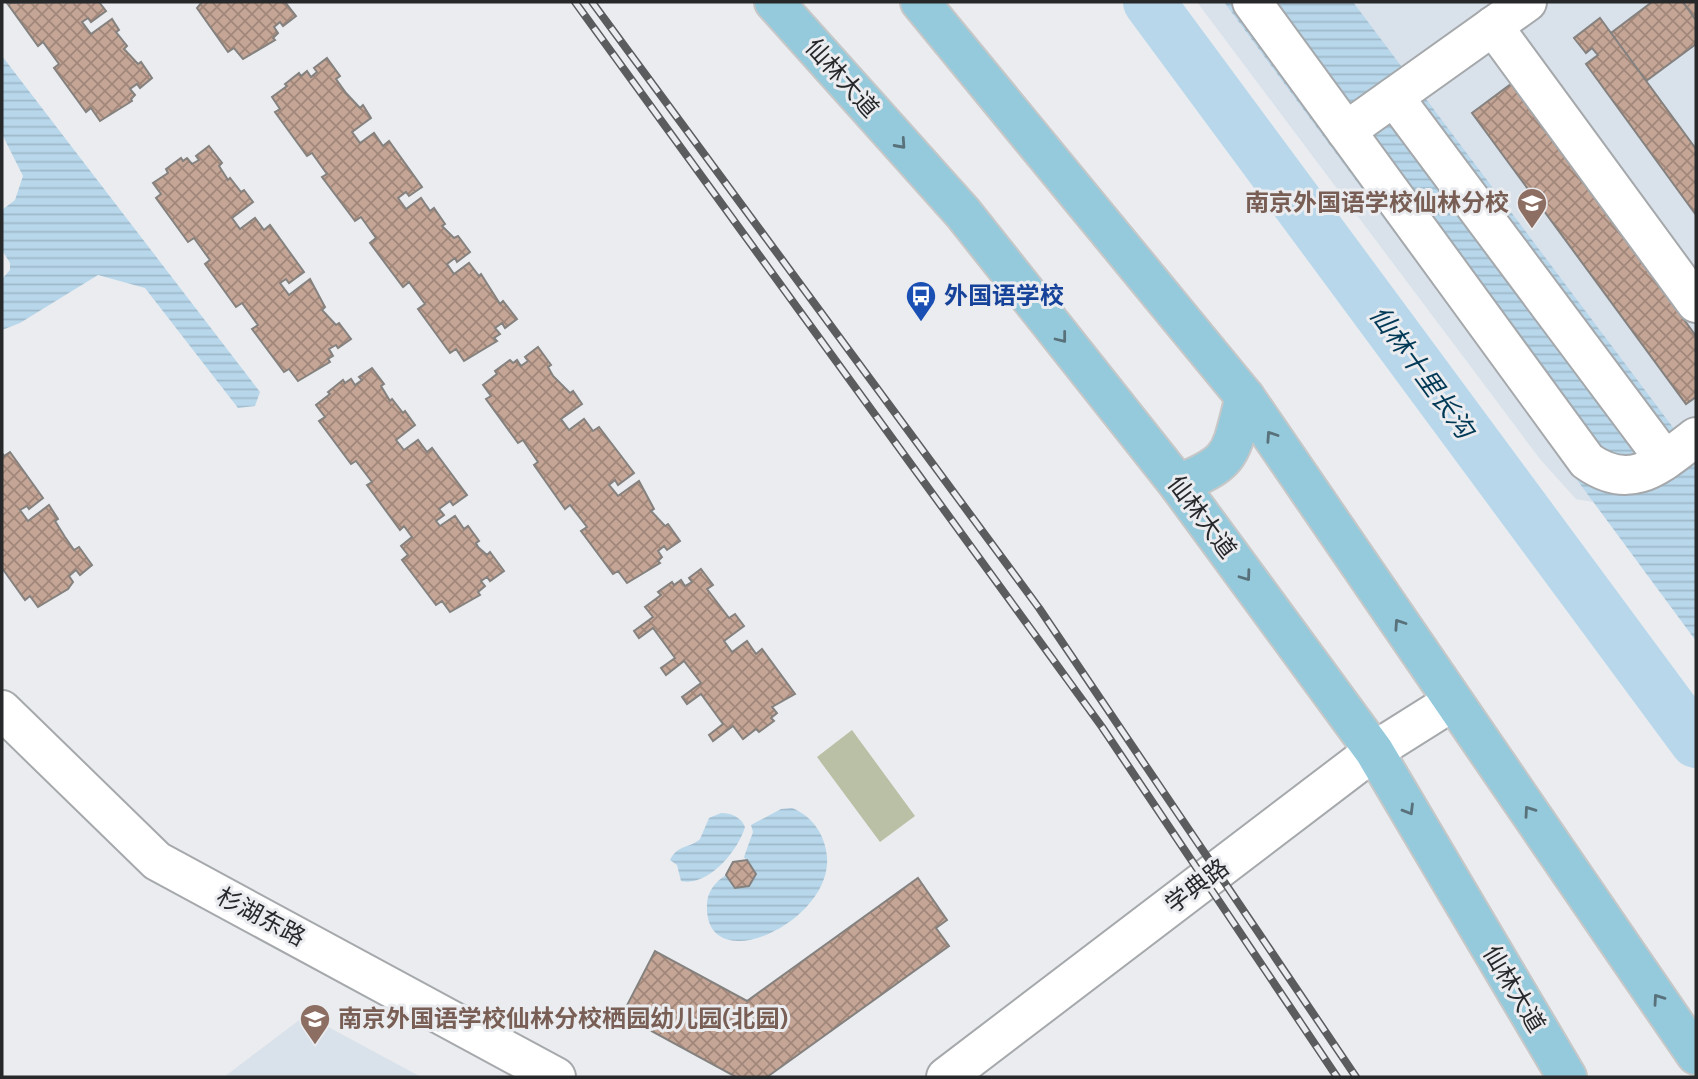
<svg xmlns="http://www.w3.org/2000/svg" width="1698" height="1079" viewBox="0 0 1698 1079" font-family="Figtree,'Noto Sans SC',sans-serif">
<style>
.built{fill:#d9e1ea}
.pitch{fill:#bac0a5}
.water{fill:url(#water-rules)}
.lines{fill:none;stroke-linecap:round;stroke-linejoin:round}
.river{stroke:#b8d7eb;stroke-width:52}
.building{fill:url(#building-cross-hatch);stroke:#84817f;stroke-width:2}
.minor-casing{stroke:#a6a9ac;stroke-width:42}
.major-casing{stroke:#c7c7c7;stroke-width:42}
.minor{stroke:#fff;stroke-width:38}
.major{stroke:#95cadc;stroke-width:38}
.rail-casing{stroke:#5b5c5e;stroke-width:8}
.rail{stroke:#eaecef;stroke-width:5;stroke-dasharray:16;stroke-linecap:butt}
.oneway{stroke:#58717a}
.labels{text-anchor:middle;stroke-width:6;stroke-linejoin:round;paint-order:stroke}
.street-label{font-size:24px;fill:#272829;stroke:#eaecef}
.education-label{font-size:24px;font-weight:bold;fill:#785e54;stroke:#eaecef;text-anchor:end}
.transit-label{font-size:24px;font-weight:bold;fill:#164399;stroke:#eaecef;text-anchor:start}
.water-label{font-size:26px;font-style:italic;fill:#003955;stroke:#eaecef}
</style>
<defs>
<pattern id="water-rules" width="6" height="5" patternUnits="userSpaceOnUse" patternTransform="scale(1.75)"><rect width="6" height="5" fill="#b8d7eb"/><path d="M0 2.5h6" fill="none" stroke="#9eb9ca"/></pattern>
<pattern id="building-cross-hatch" width="8" height="8" patternUnits="userSpaceOnUse" patternTransform="scale(1.75)"><rect width="8" height="8" fill="#c5a696"/><path d="M0 0l8 8M0 8l8-8" fill="none" stroke="#a0877a"/></pattern>
</defs>
<rect width="100%" height="100%" fill="#eaecef"/>
<g class="built">
<polygon points="1197,2 1696,2 1696,459 1616,506 1576,499 1540,459"/>
<polygon points="306,1015 421,1077 224,1077"/>
</g>
<polygon class="pitch" points="852,730 915,816 880,842 817,757"/>
<g class="water">
<polygon points="1224,2 1353,2 1696,458 1696,641"/>
<polygon points="2,56 260,392 255,406 238,408 145,288 98,275 20,323 2,330 2,279 10,270 10,263 2,250 2,210 15,200 23,176 2,134"/>
<path d="M792,808C812,816 825,834 827,857C832,923 704,981 707,905C707,892 715,882 726,875L735,888L748,886L756,874L744,857L753,832L751,825L781,809Z"/>
<path d="M721,813C731,813 741,817 745,827C738,851 708,887 681,881L677,865L670,860C678,844 689,849 700,839L709,818Z"/>
</g>
<g class="lines">
<polyline class="river" points="1149,2 1696,742"/>
</g>
<g class="building">
<polygon points="99,2 106,11 91,22 88,18 82,22 91,34 112,19 119,30 116,32 127,46 124,49 138,64 141,62 152,78 140,88 137,84 130,89 135,95 131,99 132,101 100,121 91,108 86,112 54,68 59,64 43,42 38,46 7,3"/>
<polygon points="202,2 285,2 296,16 283,26 280,22 274,27 278,33 273,38 275,40 243,59 234,48 228,52 197,8"/>
<polygon points="1652,2 1683,2 1696,20 1696,44 1646,81 1611,33"/>
<polygon points="1683,2 1696,2 1696,20"/>
<polygon points="1600,18 1696,149 1696,215 1586,64 1598,55 1592,48 1586,53 1574,38"/>
<polygon points="327,58 340,76 336,79 346,93 360,108 363,105 371,118 352,132 360,143 374,133 383,146 389,141 422,187 409,196 406,192 398,198 406,209 421,198 430,211 434,208 445,224 442,226 454,238 458,236 470,252 457,262 455,258 447,264 454,274 469,263 479,276 481,274 500,304 503,301 517,319 505,328 502,323 495,328 500,334 494,338 497,341 464,361 456,349 450,353 418,309 425,304 409,282 403,287 370,243 376,238 361,217 355,221 322,177 327,174 312,153 307,156 275,112 280,109 272,97 287,86 285,84 299,73 301,76 307,71 311,77 317,72 314,68"/>
<polygon points="1511,84 1696,336 1696,397 1686,404 1472,113"/>
<polygon points="209,146 222,163 219,166 228,180 230,178 241,192 244,190 253,202 232,218 240,229 255,218 264,230 270,225 304,272 289,283 286,279 280,283 289,295 310,279 325,307 322,310 336,325 339,323 351,339 338,348 336,345 329,349 333,356 328,359 330,362 298,381 289,369 284,372 252,329 258,325 242,303 236,307 205,264 210,260 194,238 188,242 156,198 161,194 153,183 168,173 166,169 181,158 183,161 187,158 192,164 199,160 196,156"/>
<polygon points="538,347 551,365 548,367 553,376 570,393 573,391 582,404 561,419 569,430 584,419 593,431 599,427 634,473 618,485 615,480 609,485 618,496 639,481 654,509 651,511 665,526 668,524 680,541 667,550 664,546 658,551 662,557 658,561 660,563 627,583 618,571 613,574 581,531 587,527 570,505 565,509 534,465 538,462 523,440 518,443 486,399 491,396 483,385 497,374 495,371 510,360 513,363 517,360 521,366 528,361 525,357"/>
<polygon points="372,368 384,384 381,386 390,401 392,399 403,413 405,411 415,425 396,440 404,450 418,440 427,452 432,448 467,495 453,505 450,501 439,509 444,515 436,521 440,526 455,516 464,529 468,526 479,541 476,543 478,547 487,555 490,552 504,571 490,581 487,577 481,581 485,586 478,592 480,595 450,612 442,601 436,605 402,560 408,555 401,546 412,537 404,526 400,530 367,485 372,482 356,461 351,464 319,421 325,417 316,405 330,394 328,392 343,380 345,383 351,379 355,385 362,380 359,377"/>
<polygon points="10,452 43,498 29,509 27,506 20,510 28,521 49,505 58,519 55,521 65,537 74,550 79,547 92,565 80,575 76,570 69,576 73,582 68,589 38,607 30,596 25,600 2,568 2,453 4,456"/>
<polygon points="701,569 713,585 707,589 729,618 735,614 744,626 724,641 732,652 747,641 756,654 762,649 795,694 772,707 777,713 771,718 774,721 759,732 756,729 743,739 733,726 713,741 709,735 723,724 701,694 687,704 682,697 701,683 684,661 666,675 661,668 675,658 653,628 639,638 634,631 653,617 645,607 661,595 658,592 672,582 674,585 681,580 685,586 692,582 689,578"/>
<polygon points="747,860 756,874 749,886 735,888 726,875 733,862"/>
<polygon points="918,878 947,920 936,928 949,946 767,1077 736,1077 622,1015 655,951 747,1001"/>
</g>
<g class="lines">
<g class="minor-casing">
<g id="minor">
<path d="M1252,2L1587,461C1632,493 1660,464 1696,437"/>
<polyline points="1493,26 1696,303"/>
<polyline points="1394,97 1665,460"/>
<polyline points="1346,131 1527,2"/>
<polyline points="2,710 157,861 556,1077"/>
<polyline points="946,1077 1374,751 1452,702"/>
</g>
</g>
<g class="major-casing">
<g id="major">
<polyline points="774,2 963,213 1178,484 1374,751 1567,1077"/>
<polyline points="920,2 1245,397 1696,1055"/>
<path d="M1178,484C1235,462 1230,453 1245,397"/>
</g>
</g>
<use href="#minor" class="minor"/>
<use href="#major" class="major"/>
<g class="rail-casing">
<g id="rail">
<polyline points="575,2 1102,727 1337,1077"/>
<polyline points="592,2 1039,608 1356,1077"/>
</g>
</g>
<use href="#rail" class="rail"/>
</g>
<defs><path id="oneway-chevron" d="M-2-3.5L2.5 0L-2 3.5" fill="none" stroke-width="1.6" stroke-linecap="round" stroke-linejoin="round" transform="scale(1.75)"/></defs>
<g class="oneway">
<use href="#oneway-chevron" transform="translate(901 144) rotate(48)"/>
<use href="#oneway-chevron" transform="translate(1062 338) rotate(52)"/>
<use href="#oneway-chevron" transform="translate(1271 436) rotate(-124)"/>
<use href="#oneway-chevron" transform="translate(1246 576) rotate(54)"/>
<use href="#oneway-chevron" transform="translate(1399 624) rotate(-124)"/>
<use href="#oneway-chevron" transform="translate(1409 810) rotate(59)"/>
<use href="#oneway-chevron" transform="translate(1529 811) rotate(-125)"/>
<use href="#oneway-chevron" transform="translate(1658 999) rotate(-125)"/>
</g>
<defs>
<g id="school-pin" transform="scale(1.575)"><path d="M0 17L-7.5 6A9.5 9.5 0 1 1 7.5 6Z" fill="#8d6e63" stroke="#eaecef"/><path d="M0-5L7-2L0 1L-7-2ZM-4 1L0 2.5L4 1V4Q0 6-4 4Z" fill="#fff"/></g>
<g id="bus-pin" transform="scale(1.575)"><path d="M0 17L-7.5 6A9.5 9.5 0 1 1 7.5 6Z" fill="#1a4fb4" stroke="#eaecef"/><path d="M-5-6H5V4H4V6H2V4H-2V6H-4V4H-5ZM-3.5-4V0h7V-4ZM-3.5 1.2v1.5H-2V1.2ZM2 1.2v1.5H3.5V1.2Z" fill="#fff"/></g>
</defs>
<g fill-rule="evenodd">
<use href="#school-pin" x="1532" y="203"/>
<use href="#bus-pin" x="921" y="296"/>
<use href="#school-pin" x="315" y="1019"/>
</g>
<g class="labels">
<g class="street-label">
<text transform="translate(842 78) rotate(48)" y="8">仙林大道</text>
<text transform="translate(1202 517) rotate(53)" y="8">仙林大道</text>
<text transform="translate(1197 886) rotate(-37)" y="8">学典路</text>
<text transform="translate(261 917) rotate(28)" y="8">杉湖东路</text>
<text transform="translate(1514 989) rotate(59)" y="8">仙林大道</text>
</g>
<g class="education-label">
<text x="1509" y="211">南京外国语学校仙林分校</text>
<text x="338" y="1027" text-anchor="start">南京外国语学校仙林分校栖园幼儿园(北园)</text>
</g>
<g class="transit-label">
<text x="944" y="304">外国语学校</text>
</g>
<g class="water-label">
<text transform="translate(1422 372) rotate(54)" y="9">仙林十里长沟</text>
</g>
</g>
<rect width="1698" height="1079" fill="none" stroke="#272829" stroke-width="7"/>
</svg>
